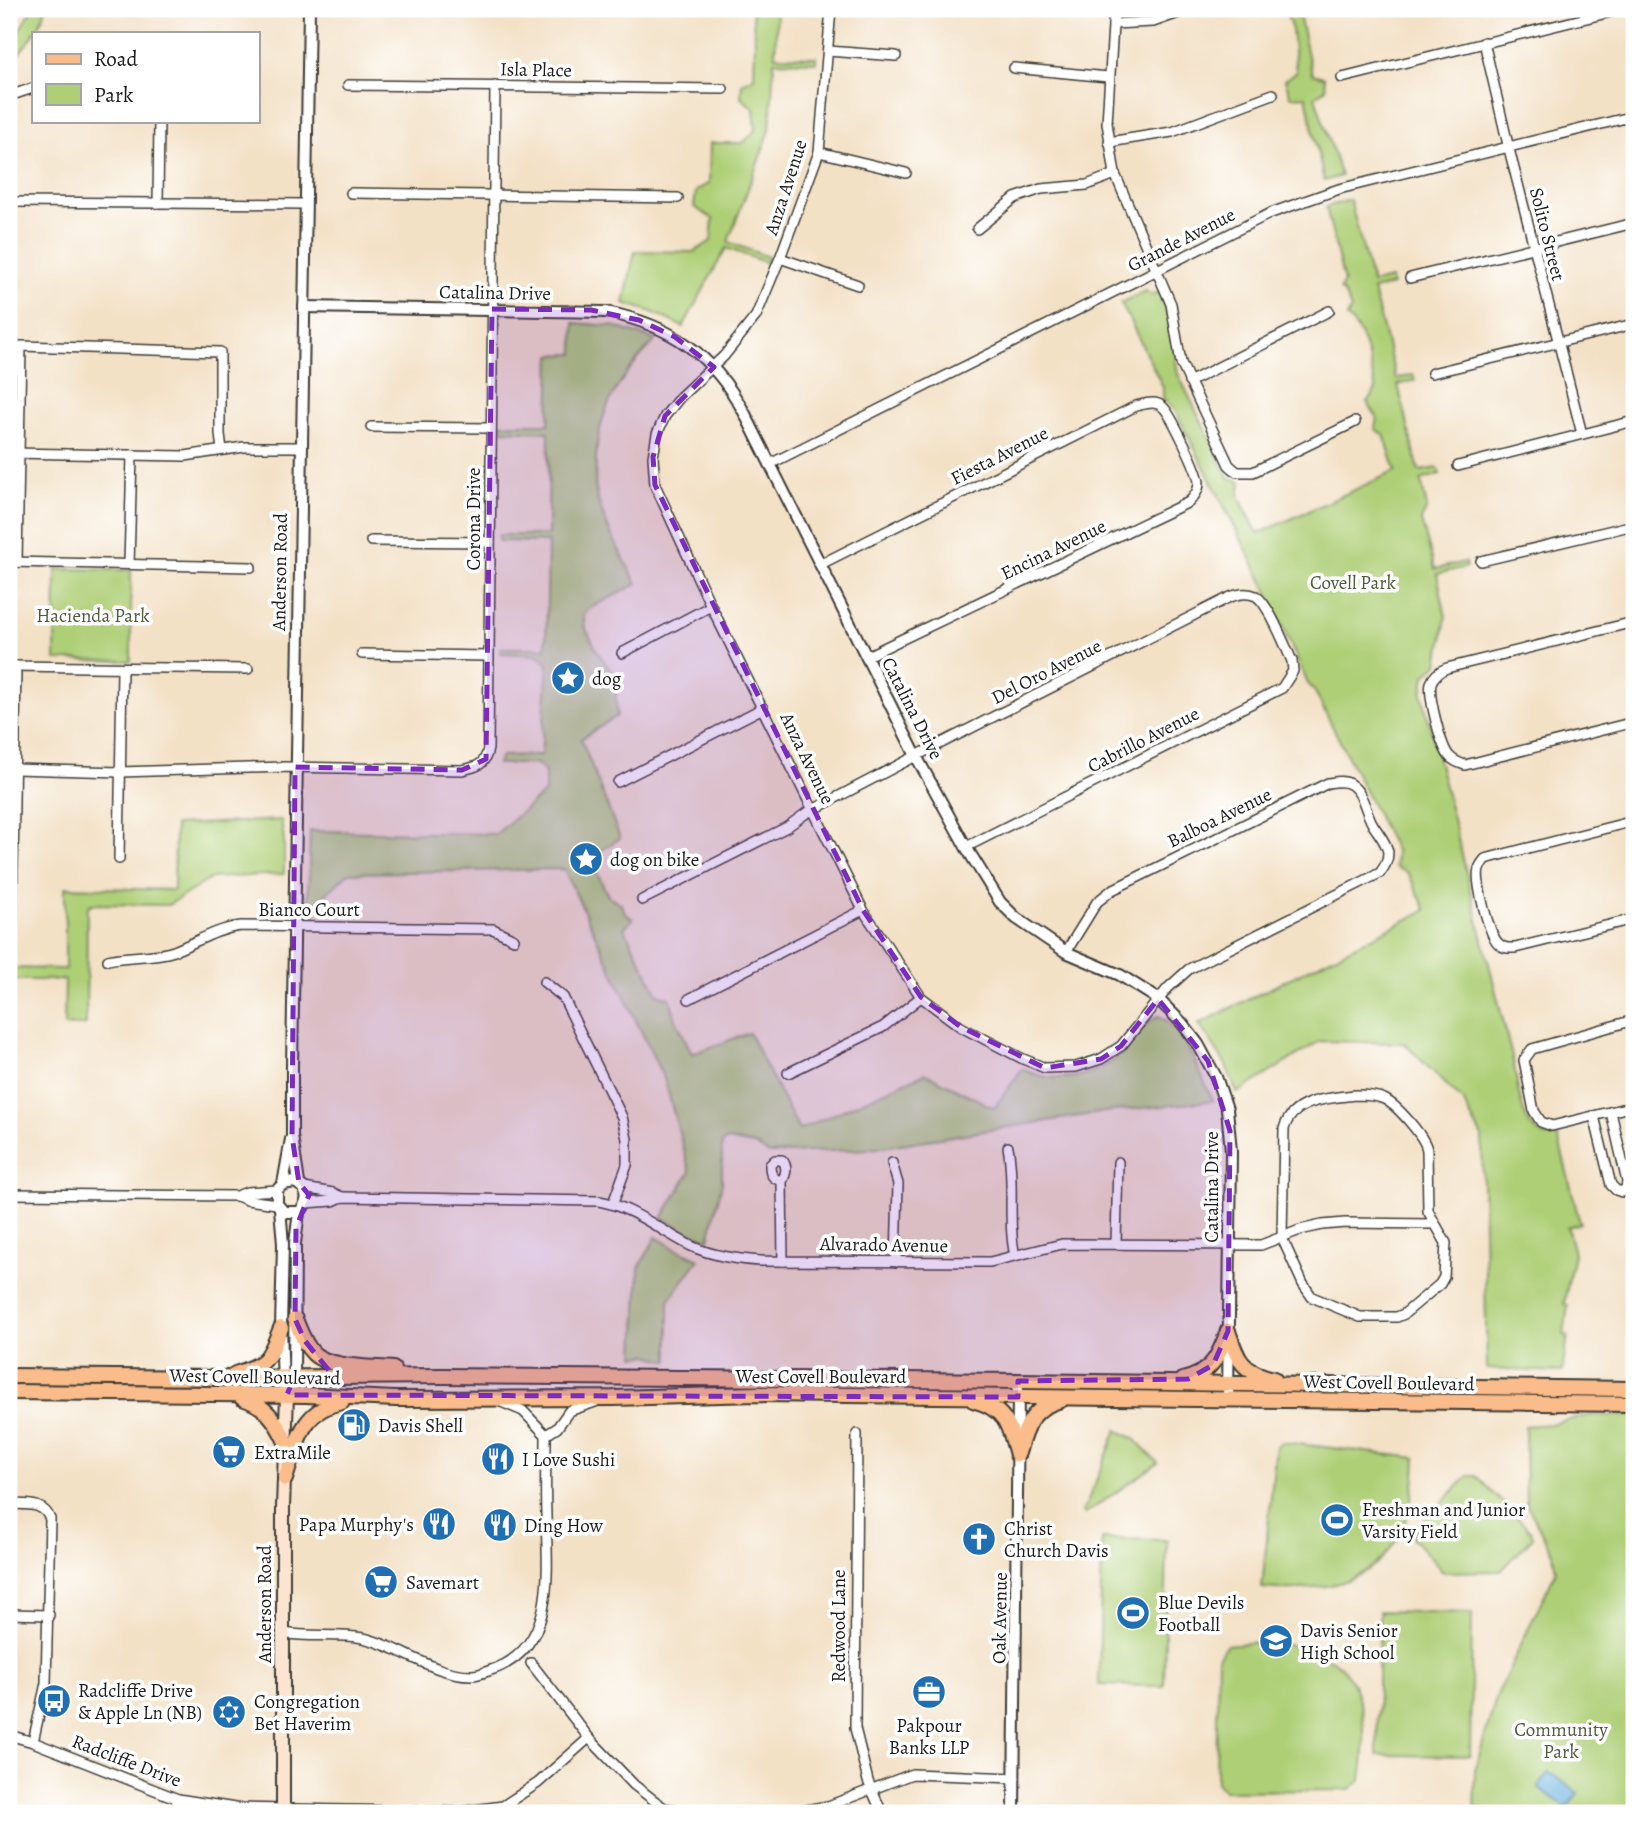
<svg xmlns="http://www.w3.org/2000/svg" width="1643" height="1822" viewBox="0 0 1643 1822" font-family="Alegreya,serif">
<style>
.green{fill:#aecf76;stroke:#657649;stroke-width:2}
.water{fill:#67b0df;stroke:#42667e;stroke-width:2}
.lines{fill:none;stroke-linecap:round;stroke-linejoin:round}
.minor-casing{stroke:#3c3a36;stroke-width:12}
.tertiary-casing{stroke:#3c3a36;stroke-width:14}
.secondary-casing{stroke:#3c3a36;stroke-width:16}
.primary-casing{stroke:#3c3a36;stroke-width:18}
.minor{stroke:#fff;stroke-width:9}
.tertiary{stroke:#fff;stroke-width:10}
.secondary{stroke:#fde4d0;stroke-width:12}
.primary{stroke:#f9bc8a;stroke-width:14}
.marked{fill:#7b2cbf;fill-opacity:0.2;stroke:#7b2cbf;stroke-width:5;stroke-dasharray:14 9;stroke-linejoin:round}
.labels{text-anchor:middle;stroke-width:7;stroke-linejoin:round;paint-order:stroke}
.street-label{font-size:19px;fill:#1c1c1c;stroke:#fff}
.park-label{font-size:19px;fill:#4f5b3c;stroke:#fff}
.poi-label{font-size:19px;fill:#1c1c1c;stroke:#fff;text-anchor:start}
</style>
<rect width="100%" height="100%" fill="#fff"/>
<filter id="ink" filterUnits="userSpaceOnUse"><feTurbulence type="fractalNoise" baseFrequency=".0143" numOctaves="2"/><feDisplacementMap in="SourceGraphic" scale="14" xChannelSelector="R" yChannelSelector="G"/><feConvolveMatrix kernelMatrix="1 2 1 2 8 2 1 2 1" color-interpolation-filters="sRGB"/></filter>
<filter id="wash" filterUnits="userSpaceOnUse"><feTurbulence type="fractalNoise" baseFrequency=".00686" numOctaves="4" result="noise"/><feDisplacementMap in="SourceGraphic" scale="28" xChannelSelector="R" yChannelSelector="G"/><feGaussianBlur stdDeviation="1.57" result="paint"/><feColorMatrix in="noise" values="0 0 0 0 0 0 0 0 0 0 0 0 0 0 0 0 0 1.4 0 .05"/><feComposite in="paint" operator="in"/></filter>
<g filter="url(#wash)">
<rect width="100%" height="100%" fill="#f3e1c6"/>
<g class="green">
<polygon points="32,9 46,9 36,33 33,33 33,36 9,66 9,48"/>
<polygon points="752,9 777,9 775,56 816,57 816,62 774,61 770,130 728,242 768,257 767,263 726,248 683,327 652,312 624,303 635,251 694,252 711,241 713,219 694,207 696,191 709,183 710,143 743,143 756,130 754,109 741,97 742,83 754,77 755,41"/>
<polygon points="1285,9 1300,9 1298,10 1312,74 1324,77 1326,88 1315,97 1341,176 1324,181 1306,96 1291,97 1285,80 1296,72 1292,30"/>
<path d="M1350,200L1372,283L1391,279L1392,285L1373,290L1396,379L1413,375L1415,380L1398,385L1419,471L1438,468L1440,474L1421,480L1427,508L1421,520L1435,569L1465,562L1466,567L1437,574L1446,617L1438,664L1425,675L1422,694L1513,1061C1519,1088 1520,1141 1558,1137L1580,1223L1567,1227L1574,1253L1564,1304L1568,1305L1564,1335L1568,1336L1562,1372L1487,1369L1482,1137L1462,1100L1404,1043L1320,1041L1237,1093L1226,1065L1199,1024L1426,910L1408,873L1395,867L1396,852L1314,690L1308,684L1264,584L1175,410L1163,398V387L1121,303L1145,291L1152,295L1159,292L1161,295L1169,320L1178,374L1229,478L1241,481L1239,497L1258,534L1396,471L1384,435L1375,429L1377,417L1367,402L1376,390C1370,368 1367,333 1347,318L1351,309L1344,293L1340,290L1344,282L1326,207Z"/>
<path d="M574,323L613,326L656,340C621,375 596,411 596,463C596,471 594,481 596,490C600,519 624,558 637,584L590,608L584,615V625L597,651L615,676L617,716L581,739L620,838L590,858L608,896L620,903L626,914L633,919L624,928L658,994L670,998L676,1020L692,1054L749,1033L799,1130L925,1073L994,1108L1022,1069C1058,1087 1101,1077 1128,1047C1137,1037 1145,1020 1159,1016C1183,1027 1202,1078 1213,1101L1104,1112L870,1149L769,1154L754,1145L728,1140L722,1143V1183L709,1239L686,1231L662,1218L690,1172L665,1081L564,869L348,873L318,902L314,917L308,904L310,831L496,834L545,792V772L537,764H497L501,756L541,755L548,664L538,655L500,653V648H546L548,542L499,541V535H548L549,432L501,430V424H549L551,355L574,354Z"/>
<polygon points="56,569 131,570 131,661 55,660"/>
<polygon points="281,820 284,839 284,874 212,878 168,905 91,904 87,908 86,1025 64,1026 65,980 9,980 9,968 65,969 65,887 174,890 175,825"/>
<polygon points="656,1237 674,1248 699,1259 669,1300 669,1361 648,1355 635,1356 639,1268"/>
<polygon points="1590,1415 1634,1416 1634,1813 1474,1813 1475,1770 1497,1695 1556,1571 1553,1554 1526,1503 1525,1426 1550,1424"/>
<polygon points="1117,1430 1135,1439 1158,1463 1085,1514 1082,1511 1087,1503"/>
<path d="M1282,1442L1416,1458C1414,1560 1360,1597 1262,1588L1276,1446Z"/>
<polygon points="1468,1476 1476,1476 1531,1531 1533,1537 1501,1571 1443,1572 1413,1538 1414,1531"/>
<polygon points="1102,1539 1167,1540 1164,1686 1099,1685"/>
<polygon points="1379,1611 1472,1613 1470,1756 1377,1755"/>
<path d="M1259,1642C1282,1644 1311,1647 1332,1660C1368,1683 1367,1743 1361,1780L1350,1790L1225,1791L1216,1782L1218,1657L1226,1645Z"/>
</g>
<polygon class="water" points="1549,1772 1578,1793 1567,1808 1538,1787"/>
</g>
<g filter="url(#ink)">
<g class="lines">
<g class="minor-casing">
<g id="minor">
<path d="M831,9L819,152L780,258L756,316L724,356L680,397L665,416L657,434L653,457L655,485L711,606L863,910L921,997L961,1027L1023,1059L1045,1068L1076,1067L1101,1059L1121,1046L1168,988L1189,969L1380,873C1385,866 1388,861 1388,852C1386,841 1377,832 1372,823C1365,810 1363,792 1350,784C1343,780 1335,782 1328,783L1112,890L1097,902L1066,952"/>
<polyline points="1114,9 1107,123 1115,174 1171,304 1181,363 1229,465 1237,472 1253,472 1355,422"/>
<polyline points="1113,24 1153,22 1190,9"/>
<polyline points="1484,42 1509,149 1582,434"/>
<polyline points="828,51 896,56"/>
<polyline points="1014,68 1108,77"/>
<polyline points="1342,78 1623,9"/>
<polyline points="348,85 723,89"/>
<polyline points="9,96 33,88"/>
<polyline points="1109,142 1172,132 1273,94"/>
<polyline points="819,152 906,173"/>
<polyline points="351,193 678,198"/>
<polyline points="9,202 305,204"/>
<polyline points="158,203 159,121"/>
<polyline points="977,229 1015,198 1041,189 1087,185 1115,174"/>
<polyline points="780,258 858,285"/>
<polyline points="1410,278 1634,223"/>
<polyline points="1432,373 1634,324"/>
<polyline points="1189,382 1329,311"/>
<polyline points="371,427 491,428"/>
<polyline points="9,453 185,456 244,447 301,447"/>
<polyline points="770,464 1271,213 1339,189 1634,116"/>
<polyline points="1458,466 1634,421"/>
<polyline points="371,541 490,542"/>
<polyline points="1481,561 1634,525"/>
<polyline points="9,562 251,567"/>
<polyline points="17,562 21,346 220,352 220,434 222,450"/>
<polyline points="129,564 132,455"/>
<path d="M821,564L1136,406C1145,404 1156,400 1163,407C1171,414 1199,472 1199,483C1199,491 1194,497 1189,502L867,656"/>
<path d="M1634,622L1447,668C1439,671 1434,675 1431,683C1428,696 1441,748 1450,757C1455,762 1459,763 1465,765L1634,722"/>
<polyline points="622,653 711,606"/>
<polyline points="362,654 488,656"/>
<polyline points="9,666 248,669"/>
<path d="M15,769L120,772L283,767L462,770C477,767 485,765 488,749L495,86"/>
<polyline points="618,782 763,708"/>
<path d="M1634,821L1485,859C1483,862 1480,865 1479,869C1475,881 1489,936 1499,944C1504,949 1509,948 1515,948L1634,919"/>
<polyline points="119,859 122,668"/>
<path d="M642,900L787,827L805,814L916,756L1228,598C1237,594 1247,592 1256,596C1269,604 1285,646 1292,661L1293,671L1282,688L966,847"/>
<polyline points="12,938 16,666"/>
<path d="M108,960C129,955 153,958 174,951C197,942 216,929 241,926L493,929L514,939"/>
<polyline points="544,982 563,997 622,1117 627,1139 627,1165 613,1203"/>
<polyline points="689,999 863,910"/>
<polyline points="1634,1020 1532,1049 1524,1060 1534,1111 1541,1122 1552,1126 1634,1106"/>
<polyline points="788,1073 883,1027 921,997"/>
<path d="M1356,1095C1365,1095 1375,1095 1384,1099C1397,1105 1425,1137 1427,1150L1428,1211L1446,1243L1444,1277L1440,1284L1404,1314L1397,1317H1360L1312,1297L1303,1284L1282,1238L1284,1129C1292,1099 1330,1098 1356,1095Z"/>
<polyline points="1594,1116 1611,1185 1616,1190 1622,1192 1626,1188 1627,1182 1611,1112"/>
<path d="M1008,1147C1015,1183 1007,1220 1015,1256"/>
<polyline points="892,1163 898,1184 896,1262"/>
<path d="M782,1181C773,1179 770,1175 770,1165L775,1160H782C788,1166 786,1175 782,1181L783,1261"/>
<polyline points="304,1188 333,1193 342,1197"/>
<polyline points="9,1194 237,1196 247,1200 277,1204"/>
<polyline points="237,1196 247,1192 277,1190"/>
<path d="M306,1203L333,1201L342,1197L599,1201C633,1207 661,1231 691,1246C713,1256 736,1259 760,1261L990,1262L1062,1244L1261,1245L1300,1230L1322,1225L1345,1223L1433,1224"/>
<polyline points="1116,1243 1118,1162"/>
<polyline points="857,1434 855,1728 868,1781 882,1813"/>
<polyline points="546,1435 557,1428 569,1411 595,1402"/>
<path d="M9,1504C25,1505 43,1501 50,1519L46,1683L33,1742"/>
<polyline points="9,1614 49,1615"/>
<path d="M283,1633C310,1638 337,1633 363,1638C401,1646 434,1676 473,1675C482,1674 491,1670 499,1667C557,1642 547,1567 546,1515C545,1489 546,1462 546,1435L523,1411L499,1401"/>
<polyline points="531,1663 589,1738 634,1785 664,1808 697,1813"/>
<polyline points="9,1735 33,1742 178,1799 235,1808 459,1812 503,1806 538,1783 589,1738"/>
<polyline points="174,1813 178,1799"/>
<polyline points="699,1813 787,1813"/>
<polyline points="790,1813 828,1806 912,1774 1015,1778"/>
</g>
</g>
<g class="tertiary-casing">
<g id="tertiary">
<path d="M304,307L606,312C671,325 712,354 744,412L916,756L966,847L1000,902L1016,918L1066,952L1120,975L1158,999L1182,1023L1198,1044L1216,1077L1227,1109L1231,1151L1228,1398"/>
<polyline points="299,1183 292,1136 292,1067 309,9"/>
<polyline points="283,1184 291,1139"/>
<polyline points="280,1208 283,1244 281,1328 283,1384"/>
<polyline points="287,1395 294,1377 295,1243 299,1212 303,1208 307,1198 304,1188 295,1182 283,1184 277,1190 277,1204 284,1212 299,1212"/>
<polyline points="1014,1813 1018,1390"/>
</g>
</g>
<g class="secondary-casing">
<polyline id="secondary" points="283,1813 283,1507 287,1395"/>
</g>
<g class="primary-casing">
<g id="primary">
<path d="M295,1319C300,1331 304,1344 313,1353C327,1368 373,1367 393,1369"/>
<path d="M1228,1331C1238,1361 1242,1372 1274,1379"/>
<path d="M235,1374C268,1364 269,1358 281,1328"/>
<polyline points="9,1376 221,1378 443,1376 1018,1381 1634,1389"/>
<path d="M1182,1380C1211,1374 1219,1356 1228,1331"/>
<polyline points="9,1392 306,1395 396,1399 613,1398 757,1394 1634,1404"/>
<path d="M242,1398C265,1405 275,1419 285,1440"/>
<path d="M973,1400C1006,1409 1009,1425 1017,1455"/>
<path d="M1018,1453C1025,1427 1032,1407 1061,1400"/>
<path d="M285,1479C297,1444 300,1410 342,1402"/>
</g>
</g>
<use href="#minor" class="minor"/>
<use href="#tertiary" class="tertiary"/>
<use href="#secondary" class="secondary"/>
<use href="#primary" class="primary"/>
</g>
</g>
<path class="marked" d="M492,309L591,310L639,320L675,337L714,367L665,416L653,457L655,485L863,910L921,997L961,1027L1045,1068L1101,1059L1121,1046L1158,999L1208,1061L1230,1131L1228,1331L1213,1365L1188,1379L1018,1381V1397L287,1395L294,1377L335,1378L305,1341L295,1319L296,1228L309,1195L299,1183L292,1136L295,767L462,770L486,759Z"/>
<defs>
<g id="sight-disc" transform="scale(1.75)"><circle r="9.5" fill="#1f6fb2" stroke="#fff"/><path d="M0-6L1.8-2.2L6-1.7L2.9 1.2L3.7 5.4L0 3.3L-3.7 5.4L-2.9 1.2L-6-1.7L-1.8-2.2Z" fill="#fff"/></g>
<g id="fuel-disc" transform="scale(1.75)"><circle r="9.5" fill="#1f6fb2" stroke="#fff"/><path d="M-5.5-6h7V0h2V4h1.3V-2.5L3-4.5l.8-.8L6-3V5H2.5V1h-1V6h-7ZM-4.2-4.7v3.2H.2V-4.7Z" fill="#fff"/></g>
<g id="supermarket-disc" transform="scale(1.75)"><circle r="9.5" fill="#1f6fb2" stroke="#fff"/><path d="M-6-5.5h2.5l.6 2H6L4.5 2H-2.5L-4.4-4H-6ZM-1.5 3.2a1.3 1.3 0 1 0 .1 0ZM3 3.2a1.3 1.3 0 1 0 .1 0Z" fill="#fff"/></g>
<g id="restaurant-disc" transform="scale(1.75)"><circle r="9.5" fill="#1f6fb2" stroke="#fff"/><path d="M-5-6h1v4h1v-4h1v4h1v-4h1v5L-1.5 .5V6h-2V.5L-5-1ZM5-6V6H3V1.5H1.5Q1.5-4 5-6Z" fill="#fff"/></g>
<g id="stadium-disc" transform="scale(1.75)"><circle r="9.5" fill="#1f6fb2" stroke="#fff"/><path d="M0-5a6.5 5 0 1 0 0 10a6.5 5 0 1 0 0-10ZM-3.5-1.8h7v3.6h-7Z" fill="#fff"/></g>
<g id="church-disc" transform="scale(1.75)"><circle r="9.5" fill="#1f6fb2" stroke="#fff"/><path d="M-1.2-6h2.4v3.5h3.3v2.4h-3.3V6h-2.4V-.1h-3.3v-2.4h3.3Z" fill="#fff"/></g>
<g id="school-disc" transform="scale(1.75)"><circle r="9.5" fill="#1f6fb2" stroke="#fff"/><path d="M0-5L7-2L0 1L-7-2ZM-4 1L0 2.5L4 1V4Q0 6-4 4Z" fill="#fff"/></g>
<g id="office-disc" transform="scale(1.75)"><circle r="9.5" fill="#1f6fb2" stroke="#fff"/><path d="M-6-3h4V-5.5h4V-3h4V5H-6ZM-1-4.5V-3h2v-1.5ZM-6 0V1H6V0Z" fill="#fff"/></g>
<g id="bus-disc" transform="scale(1.75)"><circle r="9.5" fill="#1f6fb2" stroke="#fff"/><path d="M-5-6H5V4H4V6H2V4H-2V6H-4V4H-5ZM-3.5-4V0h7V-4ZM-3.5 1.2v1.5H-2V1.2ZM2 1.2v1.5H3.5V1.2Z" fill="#fff"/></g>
<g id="synagogue-disc" transform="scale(1.75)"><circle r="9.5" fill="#1f6fb2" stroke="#fff"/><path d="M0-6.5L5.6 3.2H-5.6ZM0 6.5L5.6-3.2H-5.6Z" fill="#fff"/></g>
</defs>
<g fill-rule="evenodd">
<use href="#sight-disc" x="568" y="678"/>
<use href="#sight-disc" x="586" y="859"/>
<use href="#fuel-disc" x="354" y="1425"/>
<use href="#supermarket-disc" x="229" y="1452"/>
<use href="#restaurant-disc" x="498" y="1459"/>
<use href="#stadium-disc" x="1337" y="1520"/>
<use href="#restaurant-disc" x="439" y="1524"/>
<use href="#restaurant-disc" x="500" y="1525"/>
<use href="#church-disc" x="979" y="1539"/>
<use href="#supermarket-disc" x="381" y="1582"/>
<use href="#stadium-disc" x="1133" y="1613"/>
<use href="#school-disc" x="1276" y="1641"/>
<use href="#office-disc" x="929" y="1692"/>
<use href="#bus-disc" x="54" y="1701"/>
<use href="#synagogue-disc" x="229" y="1712"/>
</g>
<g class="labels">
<g class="street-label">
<text transform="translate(536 69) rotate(1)" y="7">Isla Place</text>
<text transform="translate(785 187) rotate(-72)" y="7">Anza Avenue</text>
<text transform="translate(1548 234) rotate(76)" y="7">Solito Street</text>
<text transform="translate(1181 239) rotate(-27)" y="7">Grande Avenue</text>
<text transform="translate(495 292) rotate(1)" y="7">Catalina Drive</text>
<text transform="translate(999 455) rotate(-27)" y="7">Fiesta Avenue</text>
<text transform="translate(473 519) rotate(-90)" y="7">Corona Drive</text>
<text transform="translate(1053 549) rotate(-26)" y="7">Encina Avenue</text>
<text transform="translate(279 572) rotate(-89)" y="7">Anderson Road</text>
<text transform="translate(1046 671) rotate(-27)" y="7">Del Oro Avenue</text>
<text transform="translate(913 708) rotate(63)" y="7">Catalina Drive</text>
<text transform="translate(1143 739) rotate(-27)" y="7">Cabrillo Avenue</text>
<text transform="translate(808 758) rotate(64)" y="7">Anza Avenue</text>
<text transform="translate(1219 817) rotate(-26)" y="7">Balboa Avenue</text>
<text x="309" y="916">Bianco Court</text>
<text transform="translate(1211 1187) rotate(-90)" y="7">Catalina Drive</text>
<text transform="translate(884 1244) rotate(1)" y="7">Alvarado Avenue</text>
<text transform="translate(255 1376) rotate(1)" y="7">West Covell Boulevard</text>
<text x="821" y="1383">West Covell Boulevard</text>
<text transform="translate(1389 1382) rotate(1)" y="7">West Covell Boulevard</text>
<text transform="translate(264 1604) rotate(-90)" y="7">Anderson Road</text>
<text transform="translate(999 1618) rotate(-89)" y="7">Oak Avenue</text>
<text transform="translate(838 1626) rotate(-90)" y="7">Redwood Lane</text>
<text transform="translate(127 1760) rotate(21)" y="7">Radcliffe Drive</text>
</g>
<g class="park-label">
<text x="1353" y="589">Covell Park</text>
<text x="93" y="622">Hacienda Park</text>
<text x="1561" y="1736">Community<tspan x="1561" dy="22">Park</tspan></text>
</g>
<g class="poi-label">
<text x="592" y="685">dog</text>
<text x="610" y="866">dog on bike</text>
<text x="378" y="1432">Davis Shell</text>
<text x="254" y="1459">ExtraMile</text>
<text x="522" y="1466">I Love Sushi</text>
<text x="1362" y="1516">Freshman and Junior<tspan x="1362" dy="22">Varsity Field</tspan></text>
<text x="414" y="1531" text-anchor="end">Papa Murphy's</text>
<text x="524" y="1532">Ding How</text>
<text x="1004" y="1535">Christ<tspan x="1004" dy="22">Church Davis</tspan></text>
<text x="406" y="1589">Savemart</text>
<text x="1158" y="1609">Blue Devils<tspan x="1158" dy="22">Football</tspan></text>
<text x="1300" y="1637">Davis Senior<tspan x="1300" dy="22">High School</tspan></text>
<text x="78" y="1697">Radcliffe Drive<tspan x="78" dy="22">&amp; Apple Ln (NB)</tspan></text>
<text x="254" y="1708">Congregation<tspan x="254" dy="22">Bet Haverim</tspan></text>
<text x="929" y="1732" text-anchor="middle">Pakpour<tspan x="929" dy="22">Banks LLP</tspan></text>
</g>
</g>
<rect width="1643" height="1822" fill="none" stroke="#fff" stroke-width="35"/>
<rect x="32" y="32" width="228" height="91" fill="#ffffff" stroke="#a4a4a4" stroke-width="2"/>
<rect x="46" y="54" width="35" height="10" fill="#f9bc8a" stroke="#a4a4a4" stroke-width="2"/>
<text x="94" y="66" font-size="21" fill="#1c1c1c">Road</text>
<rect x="46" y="84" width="35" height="21" fill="#aecf76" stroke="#a4a4a4" stroke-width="2"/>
<text x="94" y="102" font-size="21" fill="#1c1c1c">Park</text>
</svg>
